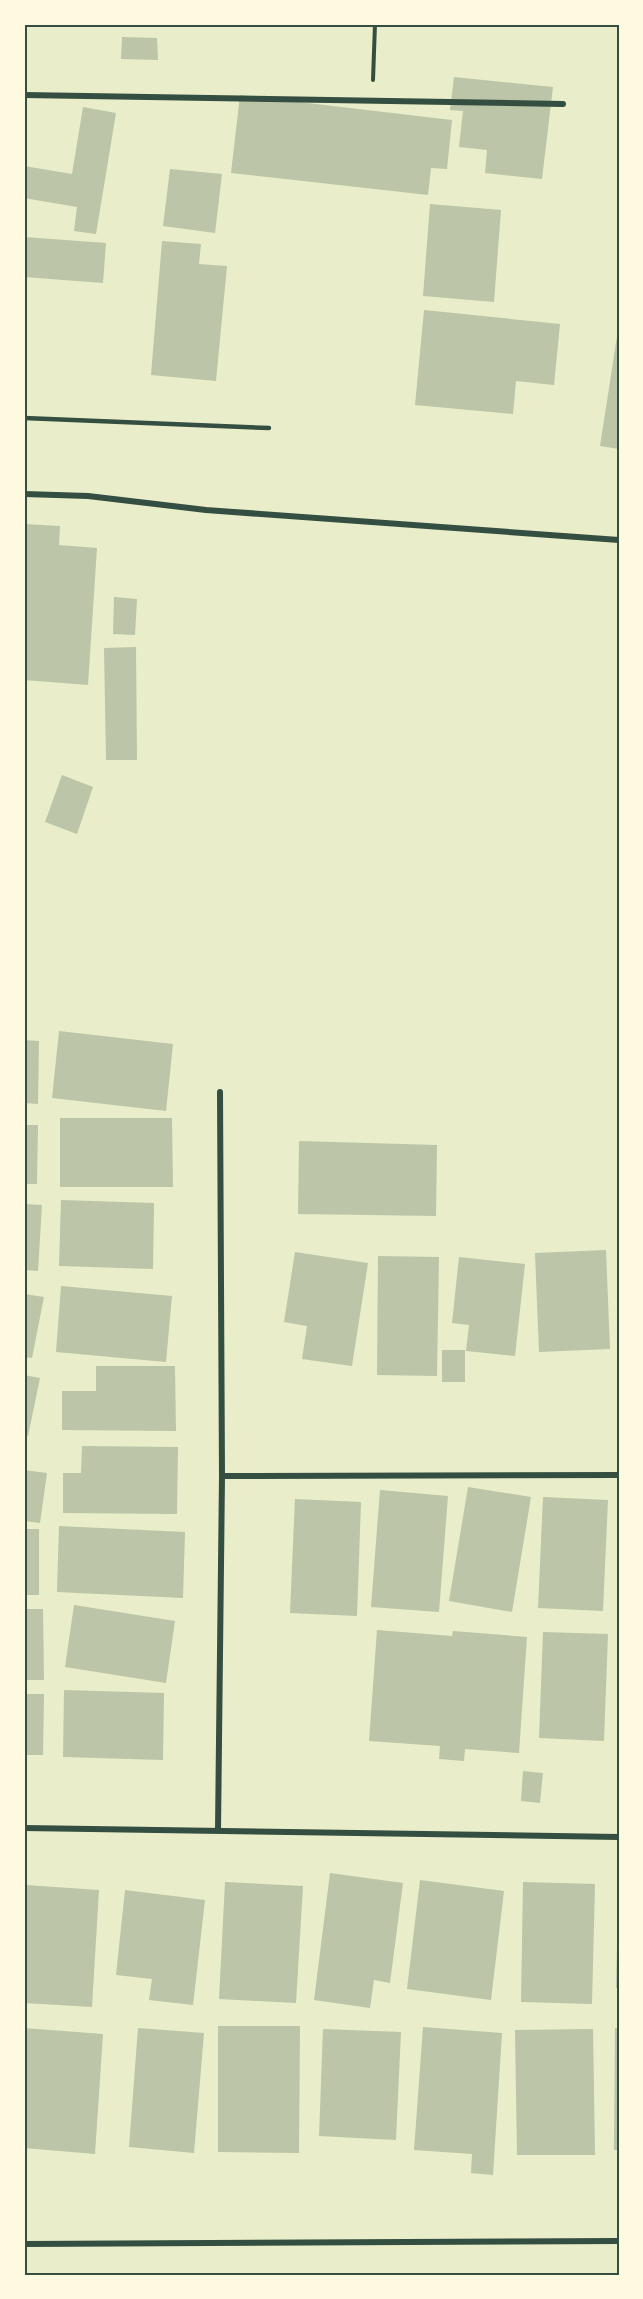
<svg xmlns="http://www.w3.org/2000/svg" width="643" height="2299" viewBox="0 0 643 2299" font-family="Jost,sans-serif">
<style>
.building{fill:#bcc5a7}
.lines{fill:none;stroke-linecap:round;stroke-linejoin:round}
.path{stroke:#344e41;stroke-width:4}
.service{stroke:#344e41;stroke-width:4.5}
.minor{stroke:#344e41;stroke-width:6}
.neatline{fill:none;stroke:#344e41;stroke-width:2}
</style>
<rect width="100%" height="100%" fill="#e9edc9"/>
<g class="building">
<polygon points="122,37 157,38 158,60 121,59"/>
<polygon points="454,77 553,87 542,179 485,173 487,150 459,147 463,111 450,110"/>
<polygon points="240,95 452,120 447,169 431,168 428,195 231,173"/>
<polygon points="83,107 116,113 96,234 74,231 77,207 24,198 24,166 72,174"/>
<polygon points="170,169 222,174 215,233 163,226"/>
<polygon points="430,204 501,210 494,302 423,296"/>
<polygon points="24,237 106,243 103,283 24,277"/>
<polygon points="162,241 201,244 199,264 227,266 216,381 151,375"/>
<polygon points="424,310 560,324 554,385 516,381 513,414 415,405"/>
<polygon points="618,330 619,330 619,449 600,446"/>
<polygon points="24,524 60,526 59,545 97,548 88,685 24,680"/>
<polygon points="114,597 137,599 135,635 113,634"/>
<polygon points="136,647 137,760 106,760 104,648"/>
<polygon points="62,775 93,787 77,834 45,822"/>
<polygon points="59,1031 173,1044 166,1111 52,1098"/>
<polygon points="24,1040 39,1041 38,1104 24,1103"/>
<polygon points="60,1118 172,1118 173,1187 60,1187"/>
<polygon points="24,1125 38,1125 37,1184 24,1184"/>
<polygon points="299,1141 437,1145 436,1216 298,1214"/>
<polygon points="61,1200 154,1203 153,1269 59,1266"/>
<polygon points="24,1204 42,1205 38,1271 24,1270"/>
<polygon points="606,1250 610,1349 539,1352 535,1253"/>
<polygon points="295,1252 368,1263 352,1366 302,1359 307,1326 284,1322"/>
<polygon points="378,1256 439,1257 437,1376 377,1375"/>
<polygon points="459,1257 525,1264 515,1356 466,1351 469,1325 452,1323"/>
<polygon points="61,1286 172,1296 166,1362 56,1352"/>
<polygon points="24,1294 44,1297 32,1358 24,1357"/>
<rect x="442" y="1350" width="23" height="32"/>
<polygon points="96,1366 175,1366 176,1431 62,1430 62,1391 96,1391"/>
<polygon points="24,1375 40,1378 28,1436 24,1436"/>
<polygon points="82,1446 178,1447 177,1514 63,1513 63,1473 81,1473"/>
<polygon points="24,1470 47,1473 40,1523 24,1521"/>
<polygon points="468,1487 531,1497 512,1612 449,1601"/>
<polygon points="380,1490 448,1496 439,1612 371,1607"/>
<polygon points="543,1497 608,1500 603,1611 538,1608"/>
<polygon points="295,1499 361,1502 357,1616 290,1613"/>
<polygon points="59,1526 185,1532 183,1598 57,1592"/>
<rect x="24" y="1529" width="15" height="66"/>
<polygon points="74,1605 175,1621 166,1683 65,1667"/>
<polygon points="24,1609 43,1609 44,1680 24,1680"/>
<polygon points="377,1630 452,1636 453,1631 527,1637 519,1753 465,1749 464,1761 439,1759 440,1746 369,1741"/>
<polygon points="543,1632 608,1634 604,1741 539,1738"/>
<polygon points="64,1690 164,1693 163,1760 63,1757"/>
<polygon points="24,1694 44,1694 43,1755 24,1755"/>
<polygon points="523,1771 543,1773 540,1803 521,1801"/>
<polygon points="330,1873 403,1883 390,1983 374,1980 370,2008 314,2000"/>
<polygon points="420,1880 504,1891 491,2000 407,1989"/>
<polygon points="225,1882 303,1886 296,2003 219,1999"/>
<polygon points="523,1882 595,1884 592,2004 521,2002"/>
<polygon points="26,1885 99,1890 92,2007 24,2003 24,1925"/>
<polygon points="125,1890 205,1900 193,2005 149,2000 152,1979 116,1975"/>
<polygon points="617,1943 619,1943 619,1988 616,1988"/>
<polygon points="218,2026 300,2026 299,2153 218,2152"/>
<polygon points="423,2027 502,2033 493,2175 471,2173 472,2154 414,2150"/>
<polygon points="24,2028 103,2034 95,2154 24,2148"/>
<polygon points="138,2028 204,2033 194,2153 129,2147"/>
<polygon points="615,2028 619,2028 619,2150 614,2150"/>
<polygon points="323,2029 401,2032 396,2140 319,2136"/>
<polygon points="593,2029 595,2155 517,2155 515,2030"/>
</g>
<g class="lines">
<polyline class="path" points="373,80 375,24"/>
<polyline class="service" points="24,418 269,428"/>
<g class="minor">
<polyline points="24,95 563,104"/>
<polyline points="24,494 88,496 206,510 619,540"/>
<polyline points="222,1476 619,1475"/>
<polyline points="24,1828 619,1837"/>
<polyline points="218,1830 222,1476 220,1092"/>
<polyline points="24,2244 619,2241"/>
</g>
</g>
<rect width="643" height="2299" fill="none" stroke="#fefae0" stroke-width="51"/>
<rect x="26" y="26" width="592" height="2248" class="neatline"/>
</svg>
